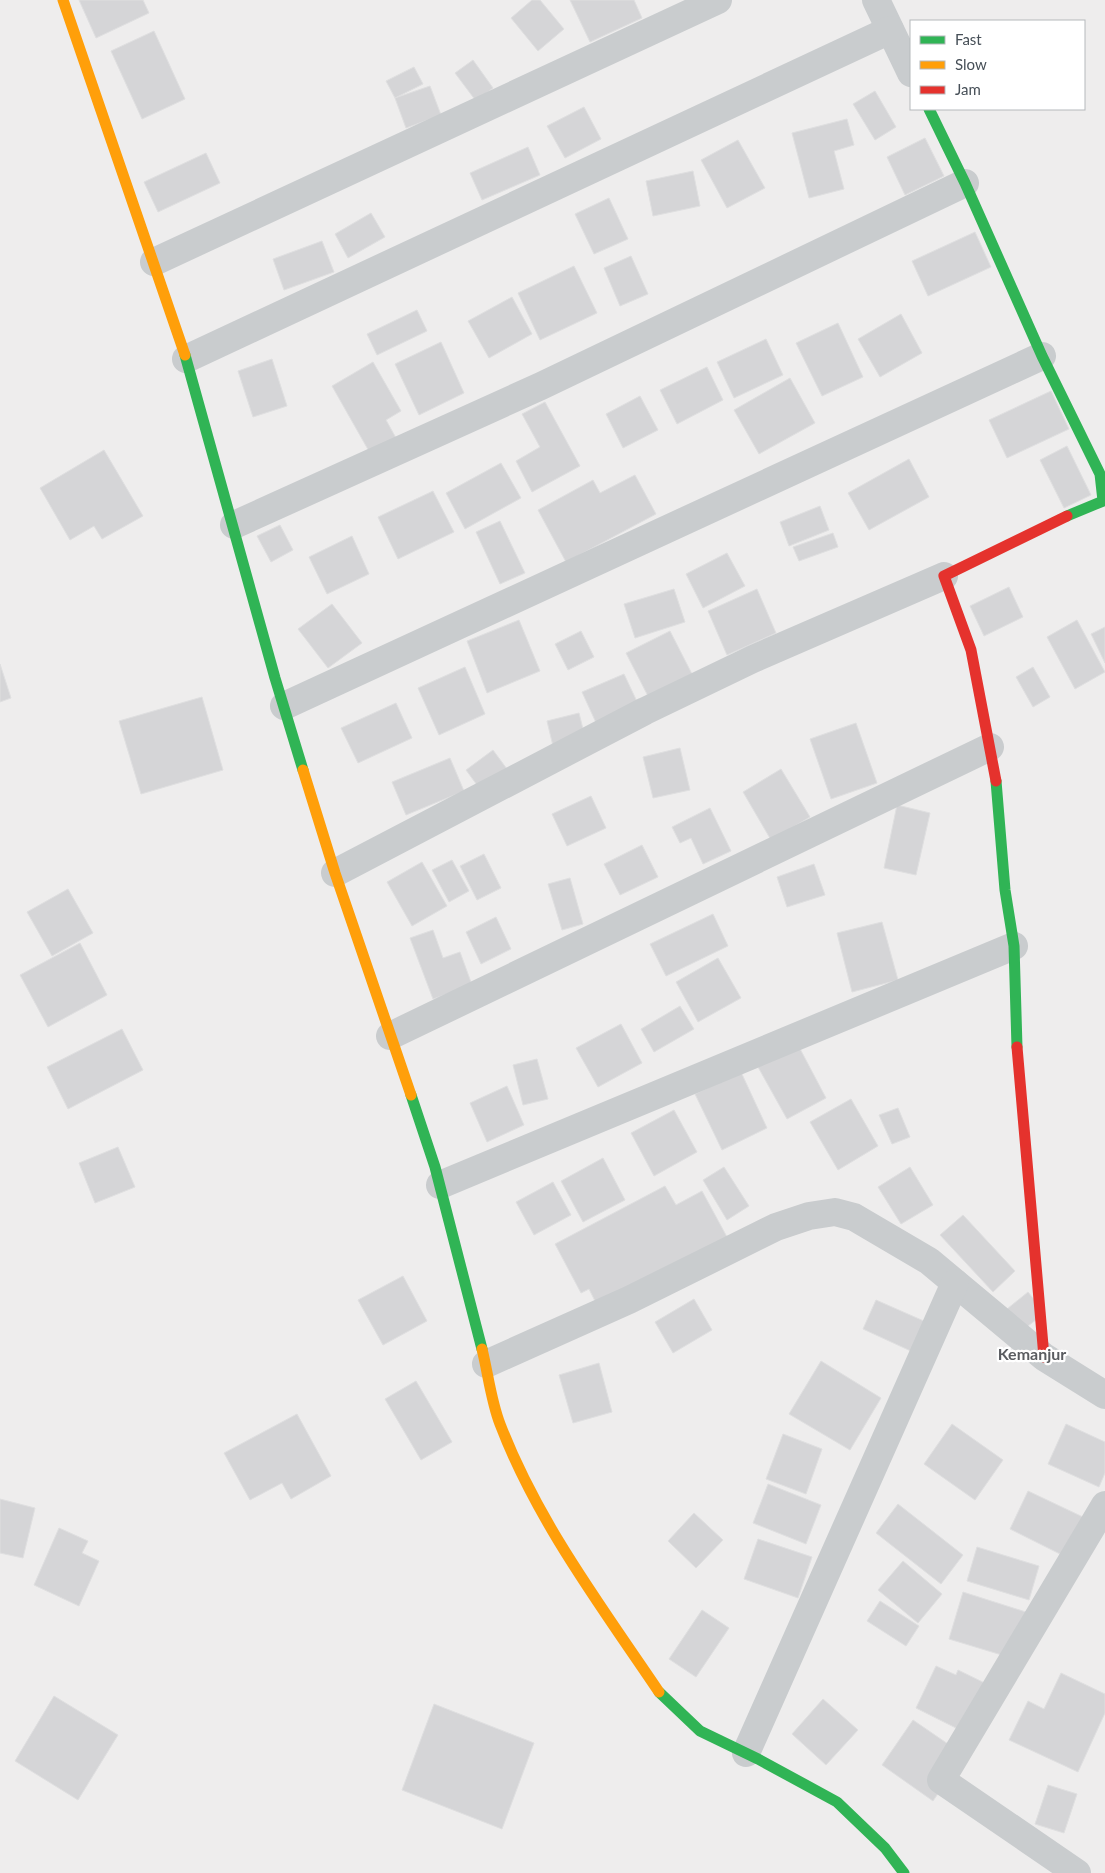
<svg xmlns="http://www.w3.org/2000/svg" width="1105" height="1873" viewBox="0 0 1105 1873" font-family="Lato,sans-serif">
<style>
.building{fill:#d5d5d7;stroke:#dfdfe0}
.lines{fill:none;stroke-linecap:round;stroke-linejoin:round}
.street{stroke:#c9ccce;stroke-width:28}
.fast{stroke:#30b455;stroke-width:11}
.slow{stroke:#ff9f0a;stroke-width:11}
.jam{stroke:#e5322d;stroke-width:11}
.labels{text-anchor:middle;stroke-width:4.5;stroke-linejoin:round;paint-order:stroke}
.quarter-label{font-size:16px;font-weight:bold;fill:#5a5c60;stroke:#fff}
</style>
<rect width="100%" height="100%" fill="#eeeded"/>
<g class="building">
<polygon points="79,0 143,0 149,13 96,38"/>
<polygon points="532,0 540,0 564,29 538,51 511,18"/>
<polygon points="570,0 634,0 642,18 590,42"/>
<polygon points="154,31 185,99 142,119 111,51"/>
<polygon points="473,60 493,88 476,101 455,73"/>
<polygon points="414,67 423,84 395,98 386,81"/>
<polygon points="430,86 441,115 406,128 395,98"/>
<polygon points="875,91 896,127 875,140 853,104"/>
<polygon points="584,107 601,139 565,158 547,126"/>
<polygon points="847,119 854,145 834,151 844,189 809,198 792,133"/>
<polygon points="925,138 944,176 905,195 887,157"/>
<polygon points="738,140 765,188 727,208 701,160"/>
<polygon points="528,147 540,175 482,200 470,173"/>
<polygon points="206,153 220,183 158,212 144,182"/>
<polygon points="693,171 700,206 653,216 646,181"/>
<polygon points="609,198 628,239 594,254 575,214"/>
<polygon points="371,213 385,237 348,258 335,234"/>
<polygon points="975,232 991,267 928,296 912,261"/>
<polygon points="322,241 334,272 284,290 273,259"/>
<polygon points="631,256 648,294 620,306 604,268"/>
<polygon points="574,266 597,313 540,340 518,293"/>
<polygon points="512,297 532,334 489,358 468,321"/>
<polygon points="417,310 427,331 377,355 367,334"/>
<polygon points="901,314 922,353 880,377 858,339"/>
<polygon points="838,323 863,377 822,396 796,343"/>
<polygon points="766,339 783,375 734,398 717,362"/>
<polygon points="441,342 464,393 419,415 395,364"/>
<polygon points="272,359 287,406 253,417 238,371"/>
<polygon points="373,362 401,411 386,420 396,438 370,453 332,386"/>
<polygon points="707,367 723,400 677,424 660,390"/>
<polygon points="790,378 815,423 759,454 734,410"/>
<polygon points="1051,391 1069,429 1007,458 989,420"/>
<polygon points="640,396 658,430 623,448 606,414"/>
<polygon points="545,402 580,466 532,492 516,461 540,447 522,414"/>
<polygon points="1067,446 1091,495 1064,508 1040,460"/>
<polygon points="104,450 143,516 102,539 94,526 70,540 40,488"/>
<polygon points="909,459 929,497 869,530 848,493"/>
<polygon points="501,463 521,498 465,529 446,493"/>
<polygon points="635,475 656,514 566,562 538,510 593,480 600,493"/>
<polygon points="433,491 454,532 398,559 378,517"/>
<polygon points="820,506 829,530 789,546 780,522"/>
<polygon points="500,521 525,573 500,584 476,532"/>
<polygon points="280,525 293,550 271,562 257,536"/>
<polygon points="833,533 838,547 799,561 793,547"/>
<polygon points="352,536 369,574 327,594 309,557"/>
<polygon points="727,553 745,586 703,608 686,574"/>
<polygon points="1009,587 1023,617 984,636 970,606"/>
<polygon points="674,589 685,622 635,638 624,604"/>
<polygon points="757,589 776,633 727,655 708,611"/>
<polygon points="332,604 362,643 328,668 298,629"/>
<polygon points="519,620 540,671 487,693 467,641"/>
<polygon points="1077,620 1105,672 1075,689 1047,637"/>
<polygon points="1105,627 1105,663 1091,634"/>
<polygon points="581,631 594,657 568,670 555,644"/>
<polygon points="670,631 694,678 650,700 626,653"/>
<polygon points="0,664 11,698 0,702"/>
<polygon points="465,667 485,714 439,735 418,688"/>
<polygon points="1033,667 1050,697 1033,707 1016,677"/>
<polygon points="624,674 640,708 598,727 582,692"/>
<polygon points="202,697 223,770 141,794 119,721"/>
<polygon points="396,703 412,738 358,763 341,728"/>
<polygon points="579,713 585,737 553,746 547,721"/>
<polygon points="856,723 877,783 831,799 810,739"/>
<polygon points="680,748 690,790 653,798 643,757"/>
<polygon points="493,750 507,769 480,789 466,770"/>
<polygon points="450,758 464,791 406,815 392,782"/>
<polygon points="781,769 810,817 771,840 743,792"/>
<polygon points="591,796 606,828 567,846 552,814"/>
<polygon points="897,805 930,813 916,875 884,868"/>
<polygon points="710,808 731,851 703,864 691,838 680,843 672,827"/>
<polygon points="642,845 658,877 620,895 604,864"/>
<polygon points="484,854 501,888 477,900 460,866"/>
<polygon points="452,860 469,891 449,902 432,870"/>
<polygon points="422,862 447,906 412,926 387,882"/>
<polygon points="814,864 825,895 787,907 777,877"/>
<polygon points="570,878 583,924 562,930 548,884"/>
<polygon points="68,889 93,933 52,956 27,912"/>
<polygon points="713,914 728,946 666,976 650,944"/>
<polygon points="496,917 511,949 481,964 466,932"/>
<polygon points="882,922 898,980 852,992 837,933"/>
<polygon points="433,930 443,958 460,952 472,985 433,999 410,938"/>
<polygon points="80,943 107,995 48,1027 20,975"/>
<polygon points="718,958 741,998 698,1022 676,982"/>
<polygon points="680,1006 694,1029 654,1052 641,1029"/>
<polygon points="621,1024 642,1063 598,1087 576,1048"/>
<polygon points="122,1029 143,1070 68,1109 47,1067"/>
<polygon points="798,1045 826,1098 787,1119 758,1067"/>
<polygon points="537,1059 548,1099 523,1105 513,1065"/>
<polygon points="741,1072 767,1128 722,1150 695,1094"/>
<polygon points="507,1086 524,1125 487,1142 470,1103"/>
<polygon points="851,1099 878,1146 838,1170 810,1122"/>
<polygon points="898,1108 910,1137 892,1144 879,1115"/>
<polygon points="674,1110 697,1152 654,1176 631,1133"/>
<polygon points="118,1147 135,1187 95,1203 79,1163"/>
<polygon points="603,1158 625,1200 583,1222 561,1181"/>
<polygon points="724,1167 749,1206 727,1220 703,1180"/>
<polygon points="910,1167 933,1205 901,1224 878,1187"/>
<polygon points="553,1182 571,1215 534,1235 516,1202"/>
<polygon points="665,1186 676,1205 702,1191 727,1237 597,1305 589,1289 581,1293 555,1244"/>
<polygon points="963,1215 1015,1271 993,1292 940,1235"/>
<polygon points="403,1276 427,1321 383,1345 358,1300"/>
<polygon points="1028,1292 1045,1313 1024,1329 1007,1309"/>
<polygon points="694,1299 712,1330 673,1353 655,1322"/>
<polygon points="876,1300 926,1322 913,1352 863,1329"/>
<polygon points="821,1361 881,1398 850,1450 789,1414"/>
<polygon points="599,1363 612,1412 573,1423 559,1375"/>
<polygon points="416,1381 452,1442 421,1460 385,1399"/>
<polygon points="297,1414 331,1476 291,1499 282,1483 250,1500 224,1453"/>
<polygon points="952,1424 1003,1460 975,1500 924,1464"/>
<polygon points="1066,1424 1105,1442 1105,1473 1099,1487 1048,1464"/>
<polygon points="783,1434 822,1449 806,1494 766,1479"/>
<polygon points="768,1484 821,1505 806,1544 753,1523"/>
<polygon points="1028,1491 1085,1518 1066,1557 1010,1529"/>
<polygon points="0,1499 35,1508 23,1558 0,1553"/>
<polygon points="898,1504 963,1555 941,1584 876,1533"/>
<polygon points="694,1513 723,1540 696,1568 668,1541"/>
<polygon points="59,1528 88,1541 82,1553 99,1561 79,1606 34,1585"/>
<polygon points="758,1539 812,1557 798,1598 744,1579"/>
<polygon points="977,1547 1039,1566 1029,1600 967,1581"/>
<polygon points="903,1561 942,1594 918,1623 878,1590"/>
<polygon points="963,1592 1029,1613 1015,1659 949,1639"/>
<polygon points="880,1601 919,1626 906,1646 867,1621"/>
<polygon points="702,1610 729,1628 696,1677 669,1659"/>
<polygon points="936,1666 956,1675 958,1670 1001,1691 978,1739 916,1708"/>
<polygon points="1061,1673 1105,1694 1105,1713 1078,1772 1009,1740 1028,1701 1044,1709"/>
<polygon points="54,1696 118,1735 78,1800 15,1761"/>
<polygon points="823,1699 858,1730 826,1765 792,1734"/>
<polygon points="434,1704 534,1743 502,1829 402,1790"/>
<polygon points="913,1720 964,1755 933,1801 882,1765"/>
<polygon points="1048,1785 1077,1794 1064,1833 1035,1824"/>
</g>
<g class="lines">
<g class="street">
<polyline points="876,0 911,73"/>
<polyline points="154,262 718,0"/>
<polyline points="186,359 890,30"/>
<polyline points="234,525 541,386 965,183"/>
<polyline points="284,706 1042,356"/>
<polyline points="335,873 645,711 753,659 944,576"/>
<polyline points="390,1036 990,747"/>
<polyline points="440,1185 1014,946"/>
<polyline points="486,1364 629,1300 776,1227 809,1216 835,1212 854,1217 929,1261 1044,1357 1105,1395"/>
<polyline points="746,1753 955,1283"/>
<polyline points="1077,1873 941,1780 1105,1505"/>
</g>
<g class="fast">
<polyline points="929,109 965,183 1042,356 1100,474 1103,501 1067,516"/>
<polyline points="185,355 275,678 303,770"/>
<polyline points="996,781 1005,890 1014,946 1017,1047"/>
<polyline points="411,1095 435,1167 482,1349"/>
<polyline points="659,1692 700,1731 758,1759 837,1802 885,1848 904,1873"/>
</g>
<g class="slow">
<polyline points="63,0 185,355"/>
<polyline points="303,770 335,873 411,1095"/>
<path d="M482,1349C488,1373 491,1401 500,1424C537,1521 601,1606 659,1692"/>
</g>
<g class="jam">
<polyline points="996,781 971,650 944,576 1067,516"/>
<polyline points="1017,1047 1044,1357"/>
</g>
</g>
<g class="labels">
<g class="quarter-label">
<text x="1032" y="1360">Kemanjur</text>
</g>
</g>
<rect x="910" y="20" width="175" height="90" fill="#ffffff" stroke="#b5b9bc"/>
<rect x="920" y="36" width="25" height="8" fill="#30b455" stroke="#b5b9bc"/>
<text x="955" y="45" font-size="15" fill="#464f57">Fast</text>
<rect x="920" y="61" width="25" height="8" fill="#ff9f0a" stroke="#b5b9bc"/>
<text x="955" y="70" font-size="15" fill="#464f57">Slow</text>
<rect x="920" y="86" width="25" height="8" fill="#e5322d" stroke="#b5b9bc"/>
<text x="955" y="95" font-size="15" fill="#464f57">Jam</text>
</svg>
